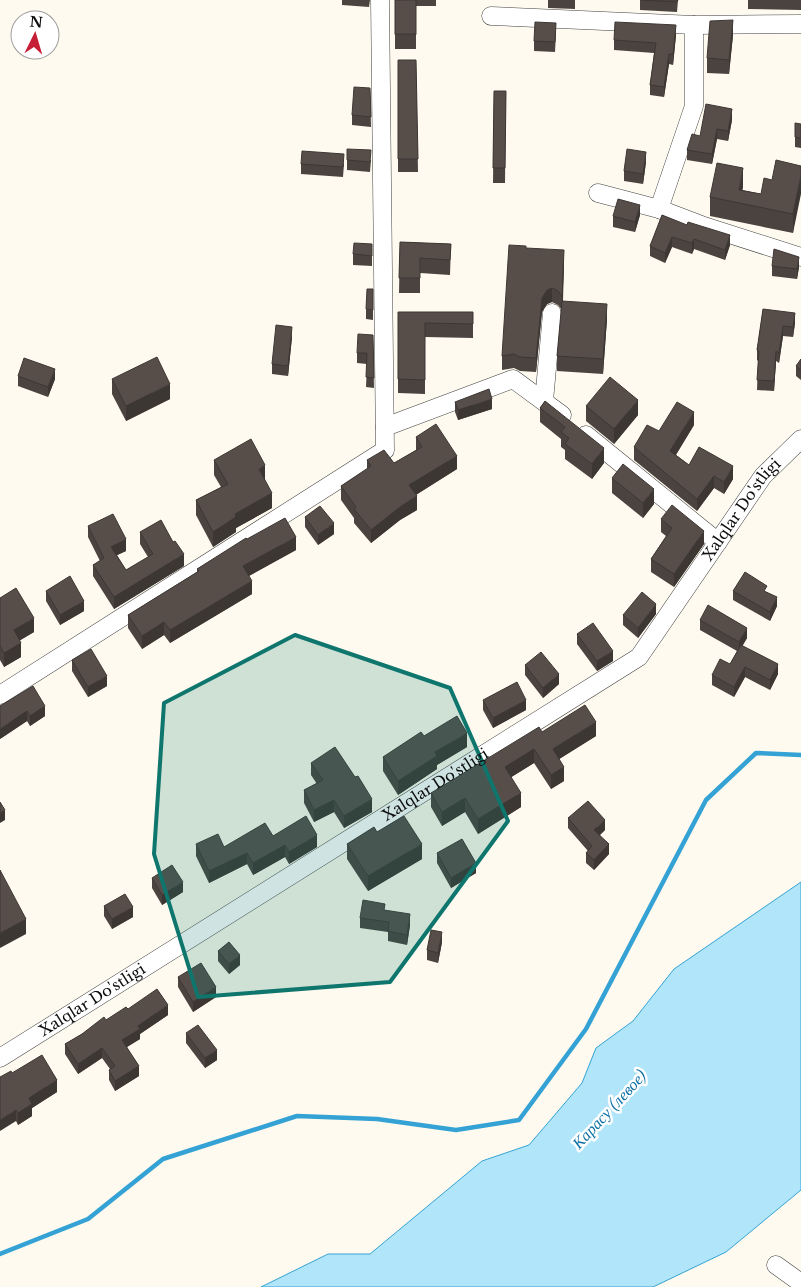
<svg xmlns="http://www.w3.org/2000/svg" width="801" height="1287" viewBox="0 0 801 1287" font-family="'Libre Baskerville',serif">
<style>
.water{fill:#b1e5f9;stroke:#34a2d4}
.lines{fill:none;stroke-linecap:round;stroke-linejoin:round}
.stream{stroke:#34a2d4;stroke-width:4.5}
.minor-casing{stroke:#414141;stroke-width:19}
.minor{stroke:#fff;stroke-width:18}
.wall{fill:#4b4340}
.shaded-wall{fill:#3d3734}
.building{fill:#574e4a;stroke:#3d3734}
.marked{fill:#0f766e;fill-opacity:0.2;stroke:#0f766e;stroke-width:4;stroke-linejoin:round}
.labels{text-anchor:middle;stroke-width:5;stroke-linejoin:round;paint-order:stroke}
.street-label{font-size:15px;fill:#0e0e0e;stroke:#fff}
.water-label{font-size:16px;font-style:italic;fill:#1072a7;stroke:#fff}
</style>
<rect width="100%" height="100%" fill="#fffaef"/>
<polygon class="water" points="801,882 801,1190 726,1252 653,1287 261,1287 328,1254 370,1254 482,1161 529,1145 582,1083 596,1048 633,1021 674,969"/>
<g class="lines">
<polyline class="stream" points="0,1254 88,1219 163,1159 297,1116 377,1119 456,1130 519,1120 586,1029 706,800 756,753 801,755"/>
<g class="minor-casing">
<g id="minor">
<polyline points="491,16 694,25 801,24"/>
<polyline points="598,193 659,209 701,225 801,257"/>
<polyline points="659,209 694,106 694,25"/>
<polyline points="544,401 552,313"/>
<polyline points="385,427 513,379 562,415"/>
<polyline points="586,435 718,542"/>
<polyline points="0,695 385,450 380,0"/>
<path id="s1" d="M0,1058L639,657L763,476L801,439"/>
<polyline points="776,1265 801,1283"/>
</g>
</g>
<use href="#minor" class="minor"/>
</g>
<g class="wall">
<polygon points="342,0 370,0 369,7 342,5"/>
<polygon points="395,0 436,0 436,6 416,6 416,49 395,49"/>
<polygon points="548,0 575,0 575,9 548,8"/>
<polygon points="640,0 678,0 677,12 640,10"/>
<polygon points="748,0 801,0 801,10 748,9"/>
<polygon points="556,33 555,52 534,51 534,41"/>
<polygon points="676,35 673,65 669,64 664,97 650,95 650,85 654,53 614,50 614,40"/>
<polygon points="733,35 729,74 707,73 707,58"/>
<polygon points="398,60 416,60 418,172 398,172"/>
<polygon points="370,88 371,127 352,125 352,115"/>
<polygon points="494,91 506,91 505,183 493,183"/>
<polygon points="732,120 728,141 717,139 712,164 687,160 687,150 700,136"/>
<polygon points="801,124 801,148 795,147 795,137"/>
<polygon points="347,160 371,160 370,172 347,170"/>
<polygon points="646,162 643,184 624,181 624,171"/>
<polygon points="301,164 344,164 343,177 301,174"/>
<polygon points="801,166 793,233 710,216 710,197 743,187 742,190 761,194"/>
<polygon points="640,215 635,232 613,227 613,216"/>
<polygon points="662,215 730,245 725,260 694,249 692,254 672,247 665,263 650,256 650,246"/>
<polygon points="400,242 451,244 450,275 420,273 420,293 399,293"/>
<polygon points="372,244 372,266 353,265 353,254"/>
<polygon points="526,248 564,264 563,301 607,319 603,374 557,371 557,356 562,310 558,305 552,302 547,304 542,312 536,372 520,371 514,368 502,370 502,356"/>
<polygon points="772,266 799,267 797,279 772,276"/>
<polygon points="366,309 373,310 373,320 366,319"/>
<polygon points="763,309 795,323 793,337 783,336 779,363 776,361 774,391 757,390 758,361 757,360 757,350"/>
<polygon points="398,312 473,312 473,338 425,337 425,394 398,393"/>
<polygon points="373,335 374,388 366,387 367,364 357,363 357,353"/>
<polygon points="292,337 288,376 272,374 272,364"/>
<polygon points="801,359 801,380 796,376 796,366"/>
<polygon points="18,376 55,379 48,397 18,386"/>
<polygon points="112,379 170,399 126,421 112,394"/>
<polygon points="545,401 604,463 592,479 565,459 565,450 561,447 561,439 540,422 540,408"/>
<polygon points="455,402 492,409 458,420 455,412"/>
<polygon points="586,406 638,415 614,444 586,421"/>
<polygon points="694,425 676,455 689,465 733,479 724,494 714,488 697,511 634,460 634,447 659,431"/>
<polygon points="416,437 457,469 416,495 417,510 400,520 371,543 354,523 354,518 341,500 341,486 367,469 367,460 394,463 416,450"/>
<polygon points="214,460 265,480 272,508 236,528 236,532 213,547 196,515 196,500 221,487 214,475"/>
<polygon points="612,478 654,504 643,518 612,493"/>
<polygon points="305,517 334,534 318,545 305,527"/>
<polygon points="661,519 704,544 674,587 651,572 651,559 666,536 661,532"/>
<polygon points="88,526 126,551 117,555 126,570 148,557 140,544 140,532 184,566 114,609 93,576 93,565 100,561 88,537"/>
<polygon points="247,539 296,550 249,576 252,594 170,643 164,635 142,649 128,628 128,615 197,572 197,569"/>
<polygon points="46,591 84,611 60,625 46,601"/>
<polygon points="733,591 767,592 777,606 770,621 733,600"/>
<polygon points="0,598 34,632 20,640 21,657 4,667 0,660"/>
<polygon points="656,614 638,638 623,625 623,615"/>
<polygon points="700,620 747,638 742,646 778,674 770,690 745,677 734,697 712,685 712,675 730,664 737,651 700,630"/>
<polygon points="577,634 613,661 597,671 577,644"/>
<polygon points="72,660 107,686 88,697 72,671"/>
<polygon points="525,665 559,684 543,698 525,675"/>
<polygon points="33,686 45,716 30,726 27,721 0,739"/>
<polygon points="483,700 526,710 493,728 483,710"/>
<polygon points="542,732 596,736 559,759 564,781 551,789 534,763 511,777 521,807 478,834 465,812 442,826 431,807 431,793"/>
<polygon points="424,736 467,747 437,765 437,769 398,795 383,771 383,757"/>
<polygon points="311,763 355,777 372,812 344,828 334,812 314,822 304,803 304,790 317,784 311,775"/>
<polygon points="568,818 605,830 600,835 609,854 594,870 586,863 586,853 588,851 568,828"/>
<polygon points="377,832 422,859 368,891 347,859 347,844"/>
<polygon points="273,836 317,847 289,864 285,857 253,875 247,864 209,883 196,856 196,844 224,847"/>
<polygon points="437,853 476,873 451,888 437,863"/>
<polygon points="152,878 183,892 162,905 152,888"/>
<polygon points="104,906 133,917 112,929 104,916"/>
<polygon points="385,910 410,925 407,945 388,941 388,932 360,928 360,918"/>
<polygon points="442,942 438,963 427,960 427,950"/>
<polygon points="218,951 240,965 229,974 218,961"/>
<polygon points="178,977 216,997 193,1012 178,987"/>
<polygon points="128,1009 168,1015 140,1034 140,1039 127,1047 139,1076 115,1091 109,1080 109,1070 110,1069 102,1058 78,1074 65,1054 65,1044 106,1020"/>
<polygon points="186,1033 217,1060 205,1068 186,1043"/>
<polygon points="12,1073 57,1092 32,1108 32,1116 18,1125 16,1121"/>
</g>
<g class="shaded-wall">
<polygon points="733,20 733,35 729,74 729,60"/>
<polygon points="676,25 676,35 673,65 673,54"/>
<polygon points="669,54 669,64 664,97 664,87"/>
<polygon points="732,109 732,120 728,141 728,131"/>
<polygon points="717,129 717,139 712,164 712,154"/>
<polygon points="646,152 646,162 643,184 643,174"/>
<polygon points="743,168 743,187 740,203 739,190"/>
<polygon points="801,175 801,194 793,233 793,214"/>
<polygon points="640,205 640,215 635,232 635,222"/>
<polygon points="730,235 730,245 725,260 725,250"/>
<polygon points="672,237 672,247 665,263 665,253"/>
<polygon points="694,239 694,249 692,254 692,243"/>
<polygon points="564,250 564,264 562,311 562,297"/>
<polygon points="799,257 799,267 797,279 797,269"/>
<polygon points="552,288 552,302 547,304 542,312 536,372 536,358 542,298 547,290"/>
<polygon points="607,304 607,319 603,374 603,359"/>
<polygon points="795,313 795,323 793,337 793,327"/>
<polygon points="783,326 783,336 779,363 779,353"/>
<polygon points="292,327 292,337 288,376 288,366"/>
<polygon points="776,351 776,361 774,391 774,381"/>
<polygon points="55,369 55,379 48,397 48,387"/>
<polygon points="170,384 170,399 126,421 126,406"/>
<polygon points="492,399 492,409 458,420 458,410"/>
<polygon points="638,400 638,415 614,444 614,429"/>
<polygon points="694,412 694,425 670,464 670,451"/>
<polygon points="604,448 604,463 592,479 592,464"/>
<polygon points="457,456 457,469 409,499 409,485"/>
<polygon points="265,465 265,480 259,484 259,469"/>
<polygon points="733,466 733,479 724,494 724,482"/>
<polygon points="714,476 714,488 697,511 697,499"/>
<polygon points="654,489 654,504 643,518 643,503"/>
<polygon points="272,493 272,508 236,528 236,532 213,547 213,532 235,514"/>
<polygon points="417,496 417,510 400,520 371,543 371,530 400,507"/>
<polygon points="334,523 334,534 318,545 318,535"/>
<polygon points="704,531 704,544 674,587 674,574"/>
<polygon points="296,537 296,550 243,579 243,566"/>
<polygon points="126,539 126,551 111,558 111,547"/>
<polygon points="184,554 184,566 114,609 114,597"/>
<polygon points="252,581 252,594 170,643 170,630"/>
<polygon points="777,597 777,606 770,621 770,612"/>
<polygon points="84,601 84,611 60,625 60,615"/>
<polygon points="656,604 656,614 638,638 638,628"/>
<polygon points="34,618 34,632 14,644 14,630"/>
<polygon points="164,622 164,635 142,649 142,636"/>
<polygon points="747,628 747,638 739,652 739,642"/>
<polygon points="21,643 21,657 4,667 4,653"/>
<polygon points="613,651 613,661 597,671 597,661"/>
<polygon points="778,664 778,674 770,690 770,680"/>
<polygon points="745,667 745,677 734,697 734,687"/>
<polygon points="559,674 559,684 543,698 543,688"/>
<polygon points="107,676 107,686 88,697 88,687"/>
<polygon points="526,700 526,710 493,728 493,718"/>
<polygon points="45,706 45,716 30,726 30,716"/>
<polygon points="27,711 27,721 0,739 0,729"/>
<polygon points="596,722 596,736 553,763 553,749"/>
<polygon points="467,733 467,747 437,765 437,769 398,795 398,781 435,752"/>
<polygon points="534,749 534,763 505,781 505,767"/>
<polygon points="564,767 564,781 551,789 551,775"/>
<polygon points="521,793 521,807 478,834 478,819"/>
<polygon points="465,798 465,812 442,826 442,812"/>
<polygon points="372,799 372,812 344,828 344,816"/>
<polygon points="334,800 334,812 314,822 314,810"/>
<polygon points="5,810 5,820 0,823 0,813"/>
<polygon points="605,820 605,830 594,840 594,830"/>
<polygon points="317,835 317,847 289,864 289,852"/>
<polygon points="422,844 422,859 368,891 368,876"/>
<polygon points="609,844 609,854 594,870 594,860"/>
<polygon points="285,845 285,857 253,875 253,863"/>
<polygon points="247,853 247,864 209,883 209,871"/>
<polygon points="476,863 476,873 451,888 451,878"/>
<polygon points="183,882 183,892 162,905 162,895"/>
<polygon points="133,907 133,917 112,929 112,919"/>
<polygon points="410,914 410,925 407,945 407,935"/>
<polygon points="26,919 26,934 0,948 0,933"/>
<polygon points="442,932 442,942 438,963 438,953"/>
<polygon points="240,955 240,965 229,974 229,964"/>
<polygon points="216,987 216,997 193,1012 193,1002"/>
<polygon points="168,1005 168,1015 140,1034 140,1039 122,1050 122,1040 138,1026"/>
<polygon points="102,1048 102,1058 78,1074 78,1064"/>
<polygon points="217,1050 217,1060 205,1068 205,1058"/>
<polygon points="139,1066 139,1076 115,1091 115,1081"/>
<polygon points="57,1080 57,1092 32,1108 32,1116 18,1125 18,1113 29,1098"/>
<polygon points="16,1110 16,1121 0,1131 0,1120"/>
</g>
<g class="building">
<rect x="395" y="0" width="21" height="34"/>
<polygon points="641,0 678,0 677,2"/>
<polygon points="733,20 729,60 707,58 710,21"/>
<polygon points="535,22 556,23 555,42 534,41"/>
<polygon points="615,22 676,25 673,54 669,54 664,87 650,85 656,43 614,40"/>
<polygon points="398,60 416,60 418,159 398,159"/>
<polygon points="354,87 370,88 371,117 352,115"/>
<polygon points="494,91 506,91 505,168 493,168"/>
<polygon points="706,104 732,109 728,131 717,129 712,154 687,150 692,134 700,136"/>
<polygon points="795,123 801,124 801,138 795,137"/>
<polygon points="347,149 371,150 370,162 347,160"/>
<polygon points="627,149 646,152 643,174 624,171"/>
<polygon points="302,151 344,154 343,167 301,164"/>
<polygon points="776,160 801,166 801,175 793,214 710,197 717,163 743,168 739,190 761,194 764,178 772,180"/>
<polygon points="618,199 640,205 635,222 613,216"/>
<polygon points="662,215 687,225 688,222 730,235 725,250 694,239 692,243 672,237 665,253 650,246"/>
<polygon points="400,242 451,244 450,260 420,258 420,278 399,278"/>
<polygon points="354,243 372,244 372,256 353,254"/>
<polygon points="509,245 526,246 526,248 564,250 562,297 558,291 552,288 547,290 542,298 536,358 520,357 514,354 502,356"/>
<polygon points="774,249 799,257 797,269 772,266"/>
<polygon points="367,289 373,289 373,310 366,309"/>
<polygon points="562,301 607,304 603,359 557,356"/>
<polygon points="763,309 795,313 793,327 783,326 779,353 776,351 774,381 757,380 759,351 757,350"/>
<polygon points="398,312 473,312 473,324 425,323 425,380 398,379"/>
<polygon points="276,325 292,327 288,366 272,364"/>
<polygon points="358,334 373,335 374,378 366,377 367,353 357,353"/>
<polygon points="157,357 170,384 126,406 112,379"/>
<polygon points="24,358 55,369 48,387 18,376"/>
<polygon points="801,359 801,370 796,366"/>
<polygon points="610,377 638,400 614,429 586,406"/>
<polygon points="489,389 492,399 458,410 455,402"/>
<polygon points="545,401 604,448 592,464 565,444 569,438 561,432 565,427 540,408"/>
<polygon points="677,402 694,412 670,451 689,465 699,447 733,466 724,482 714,476 697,499 634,447 647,425 659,431"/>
<polygon points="436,424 457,456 409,485 417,496 400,507 371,530 354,509 356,507 341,486 371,466 367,460 384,450 394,463 422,447 416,437"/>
<polygon points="251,439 265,465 259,469 272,493 235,514 236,517 213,532 196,500 228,484 214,460"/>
<polygon points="623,464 654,489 643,503 612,478"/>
<polygon points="672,505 704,531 674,574 651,559 672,528 661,519"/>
<polygon points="320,506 334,523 318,535 305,517"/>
<polygon points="113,514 126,539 111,547 126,570 153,554 140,532 161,520 173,542 175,541 184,554 114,597 93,565 104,558 88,526"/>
<polygon points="285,518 296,537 243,566 252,581 170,630 164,622 142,636 128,615 199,571 197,569 246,538 247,539"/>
<polygon points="745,572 767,586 764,591 777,597 770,612 733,591"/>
<polygon points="70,576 84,601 60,615 46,591"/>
<polygon points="16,588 34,618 14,630 21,643 4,653 0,646 0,598"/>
<polygon points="642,592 656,604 638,628 623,615"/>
<polygon points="708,605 747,628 739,642 700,620"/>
<polygon points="593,623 613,651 597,661 577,634"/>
<polygon points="741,645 778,664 770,680 745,667 734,687 712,675 720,659 730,664"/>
<polygon points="91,649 107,676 88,687 72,660"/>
<polygon points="541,652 559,674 543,688 525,665"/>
<polygon points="517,682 526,700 493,718 483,700"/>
<polygon points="33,686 45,706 30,716 27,711 0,729 0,706"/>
<polygon points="585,705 596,722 553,749 564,767 551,775 534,749 505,767 521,793 478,819 465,798 442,812 431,793 539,727 542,732"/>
<polygon points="457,716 467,733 435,752 437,756 398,781 383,757 421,732 424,736"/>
<polygon points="335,747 355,777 358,776 372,799 344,816 334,800 314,810 304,790 323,780 311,763"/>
<polygon points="588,801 605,820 594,830 609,844 594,860 586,853 592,846 568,818"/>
<polygon points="0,802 5,810 0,813"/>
<polygon points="306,816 317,835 289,852 285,845 253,863 247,853 209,871 196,844 218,834 224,847 265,823 273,836"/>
<polygon points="404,816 422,844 368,876 347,844 374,827 377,832"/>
<polygon points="462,839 476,863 451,878 437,853"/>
<polygon points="172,865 183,882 162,895 152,878"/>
<polygon points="0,870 26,919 0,933"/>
<polygon points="125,894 133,907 112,919 104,906"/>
<polygon points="363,900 385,904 384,910 410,914 407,935 388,931 389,922 360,918"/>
<polygon points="431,930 442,932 438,953 427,950"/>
<polygon points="229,942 240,955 229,964 218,951"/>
<polygon points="201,963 216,987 193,1002 178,977"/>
<polygon points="157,989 168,1005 138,1026 140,1029 122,1040 139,1066 115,1081 109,1070 115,1066 102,1048 78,1064 65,1044 82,1034 104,1017 106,1020 126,1007 128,1009"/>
<polygon points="198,1025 217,1050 205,1058 186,1033"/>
<polygon points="42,1055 57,1080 29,1098 32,1104 18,1113 16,1110 0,1120 0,1077 11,1071 12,1073"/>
</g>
<path class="marked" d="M295,635L450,688L508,821L390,982L198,997L154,854L164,703Z"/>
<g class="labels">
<g class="street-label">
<text dy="5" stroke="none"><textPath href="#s1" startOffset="934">Xalqlar Do'stligi</textPath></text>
<text dy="5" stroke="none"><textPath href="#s1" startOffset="514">Xalqlar Do'stligi</textPath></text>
<text dy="5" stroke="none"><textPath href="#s1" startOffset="109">Xalqlar Do'stligi</textPath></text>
</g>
<g class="water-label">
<text transform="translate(609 1109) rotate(-47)" y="6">Карасу (левое)</text>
</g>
</g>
<g transform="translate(35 35) rotate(5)"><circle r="24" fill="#ffffff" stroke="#9f9f9f"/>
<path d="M0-4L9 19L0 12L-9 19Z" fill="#c61e35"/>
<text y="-8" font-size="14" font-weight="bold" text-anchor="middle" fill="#0e0e0e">N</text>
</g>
</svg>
